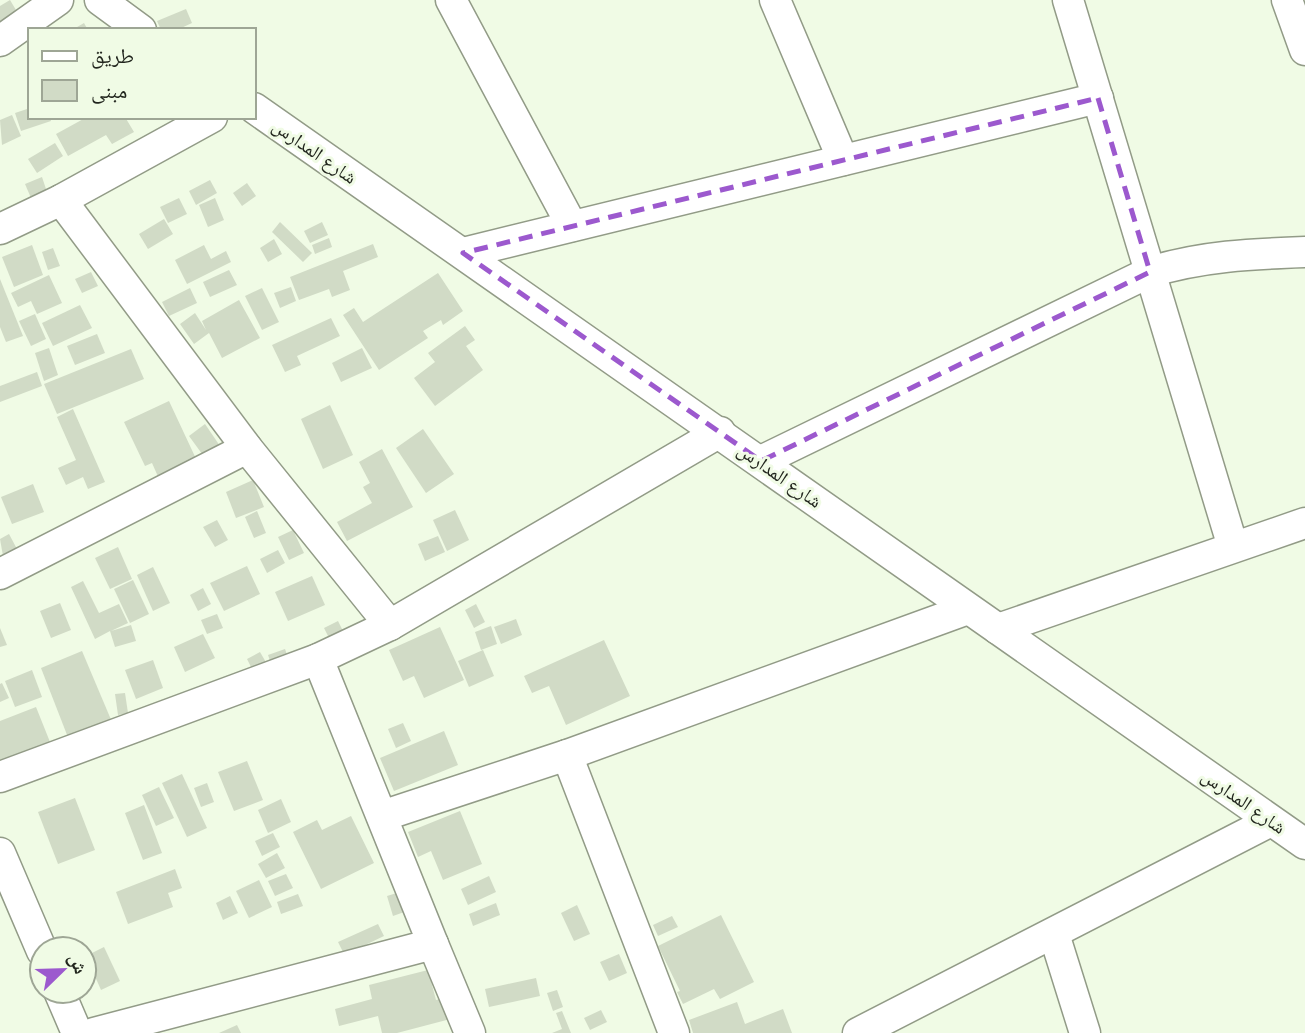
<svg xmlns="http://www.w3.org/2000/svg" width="1305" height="1033" viewBox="0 0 1305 1033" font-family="Quicksand,'Noto Naskh Arabic',sans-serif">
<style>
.building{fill:#d1dbc6}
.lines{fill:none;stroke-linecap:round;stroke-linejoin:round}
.minor-casing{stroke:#929b87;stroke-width:33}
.minor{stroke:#fff;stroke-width:30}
.marked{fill:none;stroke:#9c59ce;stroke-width:5;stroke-dasharray:14 9;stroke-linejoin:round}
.labels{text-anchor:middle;stroke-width:6;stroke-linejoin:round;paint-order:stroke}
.street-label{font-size:19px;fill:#22261e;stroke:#f0fbe5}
</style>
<rect width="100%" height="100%" fill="#f0fbe5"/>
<g class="building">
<polygon points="10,0 22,20 0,24 0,6"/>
<polygon points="186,9 192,23 177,30 161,30 157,21"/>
<polygon points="84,23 88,30 72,30"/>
<polygon points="30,108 30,117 50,117 51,121 21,131 15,113"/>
<polygon points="12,115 21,136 2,145 0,120"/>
<polygon points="87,117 125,117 134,132 112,144 106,135 68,156 56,134"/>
<polygon points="55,143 63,156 37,173 28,159"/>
<polygon points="42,177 47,192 31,198 25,184"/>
<polygon points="210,180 217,193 196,205 189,191"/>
<polygon points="247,183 256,196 242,206 233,193"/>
<polygon points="179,198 187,214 168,223 160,207"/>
<polygon points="215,198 224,220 208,227 199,205"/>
<polygon points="164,219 173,234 148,249 139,234"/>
<polygon points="280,222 312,253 303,262 272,232"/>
<polygon points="322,222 328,235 310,243 304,231"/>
<polygon points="329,238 332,247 315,254 312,245"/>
<polygon points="274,239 282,254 268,262 260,248"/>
<polygon points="373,244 378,257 343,271 350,290 332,297 329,289 299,300 290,277"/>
<polygon points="32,245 43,275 14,287 2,257"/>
<polygon points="204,245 211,259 226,251 231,262 187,284 175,260"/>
<polygon points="53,248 60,266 48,270 42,252"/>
<polygon points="229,270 237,285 210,297 203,282"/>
<polygon points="91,272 98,286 82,293 75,279"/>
<polygon points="438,273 463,311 443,325 441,320 423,331 428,338 379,370 343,315 354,308 363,322"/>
<polygon points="49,275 62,303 37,314 31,301 18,307 11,293"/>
<polygon points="0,279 23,336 6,342 0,327"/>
<polygon points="291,287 296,301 280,308 274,293"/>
<polygon points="190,288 197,303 169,316 162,302"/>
<polygon points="262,288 279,322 262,330 245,296"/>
<polygon points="239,300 260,338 222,358 209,333 194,344 180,324 195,313 206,330 202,321"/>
<polygon points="80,305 92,328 53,346 42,323"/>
<polygon points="35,314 46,339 31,346 19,321"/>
<polygon points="331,318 340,336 297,356 301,365 285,372 272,345"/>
<polygon points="465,326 475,340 466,346 483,370 435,406 414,378 435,362 428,353"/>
<polygon points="97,334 105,353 75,365 67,346"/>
<polygon points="49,348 58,375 44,381 35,353"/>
<polygon points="362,348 372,368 341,382 332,363"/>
<polygon points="131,349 144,379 57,414 44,384"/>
<polygon points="37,372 42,386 0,402 0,386"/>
<polygon points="169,401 198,463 160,481 152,463 145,466 124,422"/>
<polygon points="330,405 353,455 323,469 301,419"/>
<polygon points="73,409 105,482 88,489 83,477 66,485 58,468 76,460 57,417"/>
<polygon points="205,424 220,446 205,458 189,436"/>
<polygon points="423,429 454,474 426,493 396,448"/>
<polygon points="382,449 413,507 347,541 337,522 372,503 363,487 370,483 359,462"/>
<polygon points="253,480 264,507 236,518 226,492"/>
<polygon points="33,484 44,512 12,524 1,497"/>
<polygon points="455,510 469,540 447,551 433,520"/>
<polygon points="257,511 266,533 254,538 245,517"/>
<polygon points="217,520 228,540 215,547 203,527"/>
<polygon points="293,530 304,553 289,560 278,537"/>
<polygon points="9,534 17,549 3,556 0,539"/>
<polygon points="438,536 445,552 425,561 418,544"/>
<polygon points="118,547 132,579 110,589 95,558"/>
<polygon points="278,550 285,563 267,573 260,559"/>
<polygon points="247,566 260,594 224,611 210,583"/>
<polygon points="153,567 170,603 153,611 137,575"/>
<polygon points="312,576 325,605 288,621 275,592"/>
<polygon points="133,580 149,614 130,623 114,589"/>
<polygon points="83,581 99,613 119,604 128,623 111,631 131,625 136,641 115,647 110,631 95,639 71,587"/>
<polygon points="203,588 211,604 198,611 190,595"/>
<polygon points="60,603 71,630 51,638 40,611"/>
<polygon points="476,604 485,622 474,628 465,610"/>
<polygon points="217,614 223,628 207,634 201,620"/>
<polygon points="516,619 522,635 501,644 494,627"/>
<polygon points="338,621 346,637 332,644 324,628"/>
<polygon points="491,626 497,644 481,650 475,632"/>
<polygon points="440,627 464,680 424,698 414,676 403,681 389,650"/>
<polygon points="0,628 7,645 0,647"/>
<polygon points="203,634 215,658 185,672 174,647"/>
<polygon points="604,640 630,696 566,725 549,686 532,693 524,676"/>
<polygon points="285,649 291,666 274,672 268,655"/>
<polygon points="483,650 494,676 469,687 458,661"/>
<polygon points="82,651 112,722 69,740 41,668"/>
<polygon points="260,652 271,671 257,679 247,659"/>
<polygon points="153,660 163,688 136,699 125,670"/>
<polygon points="32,670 42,697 15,707 5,681"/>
<polygon points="2,683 9,698 0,702 0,684"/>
<polygon points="125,693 128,713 118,715 115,694"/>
<polygon points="36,707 50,742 0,761 0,721"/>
<polygon points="403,723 411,741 396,748 388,729"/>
<polygon points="444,731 458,765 394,791 380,758"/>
<polygon points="247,761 263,800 234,811 218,772"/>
<polygon points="182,774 207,828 187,837 162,783"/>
<polygon points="207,783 214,802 201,807 194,788"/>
<polygon points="159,787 174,818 156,826 142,795"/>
<polygon points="75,798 95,850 58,864 38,812"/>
<polygon points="281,799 291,822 268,833 258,810"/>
<polygon points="144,805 162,853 143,860 125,813"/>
<polygon points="460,811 482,864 443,880 431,851 418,857 408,832"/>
<polygon points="351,816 374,863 321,889 293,832 317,820 322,830"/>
<polygon points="273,833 280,847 262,856 255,841"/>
<polygon points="277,853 285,868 266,878 258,864"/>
<polygon points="175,869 182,888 168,893 173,907 128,924 116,892"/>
<polygon points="286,874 293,888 275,896 268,881"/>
<polygon points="489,876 496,892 468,905 461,889"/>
<polygon points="259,880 272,907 249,918 236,891"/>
<polygon points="400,892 407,911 393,916 387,896"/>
<polygon points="298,894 303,906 281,914 277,902"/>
<polygon points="230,896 238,913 223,920 216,903"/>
<polygon points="496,903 500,915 473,926 469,914"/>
<polygon points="577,905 590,934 574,941 561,913"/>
<polygon points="721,915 754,982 720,999 714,989 683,1004 677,992 680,991 658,946"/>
<polygon points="672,916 678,927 658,936 653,925"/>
<polygon points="378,924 384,936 361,947 365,956 349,964 338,942"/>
<polygon points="104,947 120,981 101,990 86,956"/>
<polygon points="619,954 627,973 609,981 600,962"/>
<polygon points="428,970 436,1000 453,996 458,1017 397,1033 382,1033 378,1016 339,1026 335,1009 372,999 369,985"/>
<polygon points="536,978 540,996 489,1007 485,989"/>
<polygon points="557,990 563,1007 553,1011 547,993"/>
<polygon points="737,1002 745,1024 783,1009 792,1033 693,1033 689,1020"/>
<polygon points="601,1010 607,1022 590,1030 584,1018"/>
<polygon points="562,1011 571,1033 552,1033 562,1029 556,1013"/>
<polygon points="237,1025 241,1033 219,1033"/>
</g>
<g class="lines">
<g class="minor-casing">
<g id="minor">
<polyline points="100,0 141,30"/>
<polyline points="451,0 572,226"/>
<polyline points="775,0 843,160"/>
<polyline points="1068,0 1233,547"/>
<polyline points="1287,0 1305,50"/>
<polyline points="0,41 58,0"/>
<polyline points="254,108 1305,844"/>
<polyline points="61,200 247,448 390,625"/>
<polyline points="0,229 61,200 212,117"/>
<polyline points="463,253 1098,98"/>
<path d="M761,461L1150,272C1202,256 1251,254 1305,252"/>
<polyline points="0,574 247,448"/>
<polyline points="998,629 1305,523"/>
<polyline points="567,755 674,1033"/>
<polyline points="0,777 318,659 390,625 720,432"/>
<polyline points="382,816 567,755 968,609"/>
<polyline points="0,853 42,951"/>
<polyline points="1054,934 1085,1033"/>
<polyline points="433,944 470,1033"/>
<polyline points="59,991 77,1033"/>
<polyline points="94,1033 433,944 318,659"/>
<polyline points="858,1033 1271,821"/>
</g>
</g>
<use href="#minor" class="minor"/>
</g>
<path class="marked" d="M1098,98L1150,272L761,461L463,253Z"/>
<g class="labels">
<g class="street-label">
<text transform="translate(315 151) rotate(35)" y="7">شارع المدارس</text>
<text transform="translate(780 475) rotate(35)" y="7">شارع المدارس</text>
<text transform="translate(1244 801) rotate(35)" y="7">شارع المدارس</text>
</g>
</g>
<rect x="28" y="28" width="228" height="91" fill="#f0fbe5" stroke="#9ea695" stroke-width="2"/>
<rect x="42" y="51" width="35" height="10" fill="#ffffff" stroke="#9ea695" stroke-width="2"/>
<text x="91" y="63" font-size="21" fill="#22261e">طريق</text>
<rect x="42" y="80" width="35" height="21" fill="#d1dbc6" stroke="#9ea695" stroke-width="2"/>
<text x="91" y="98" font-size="21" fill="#22261e">مبنى</text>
<g transform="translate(63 970) rotate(67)"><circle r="33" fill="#f0fbe5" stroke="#9ea695" stroke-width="2"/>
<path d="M0-5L12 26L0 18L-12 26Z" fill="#9c59ce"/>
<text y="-10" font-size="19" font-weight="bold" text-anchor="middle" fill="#22261e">ش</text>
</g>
</svg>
